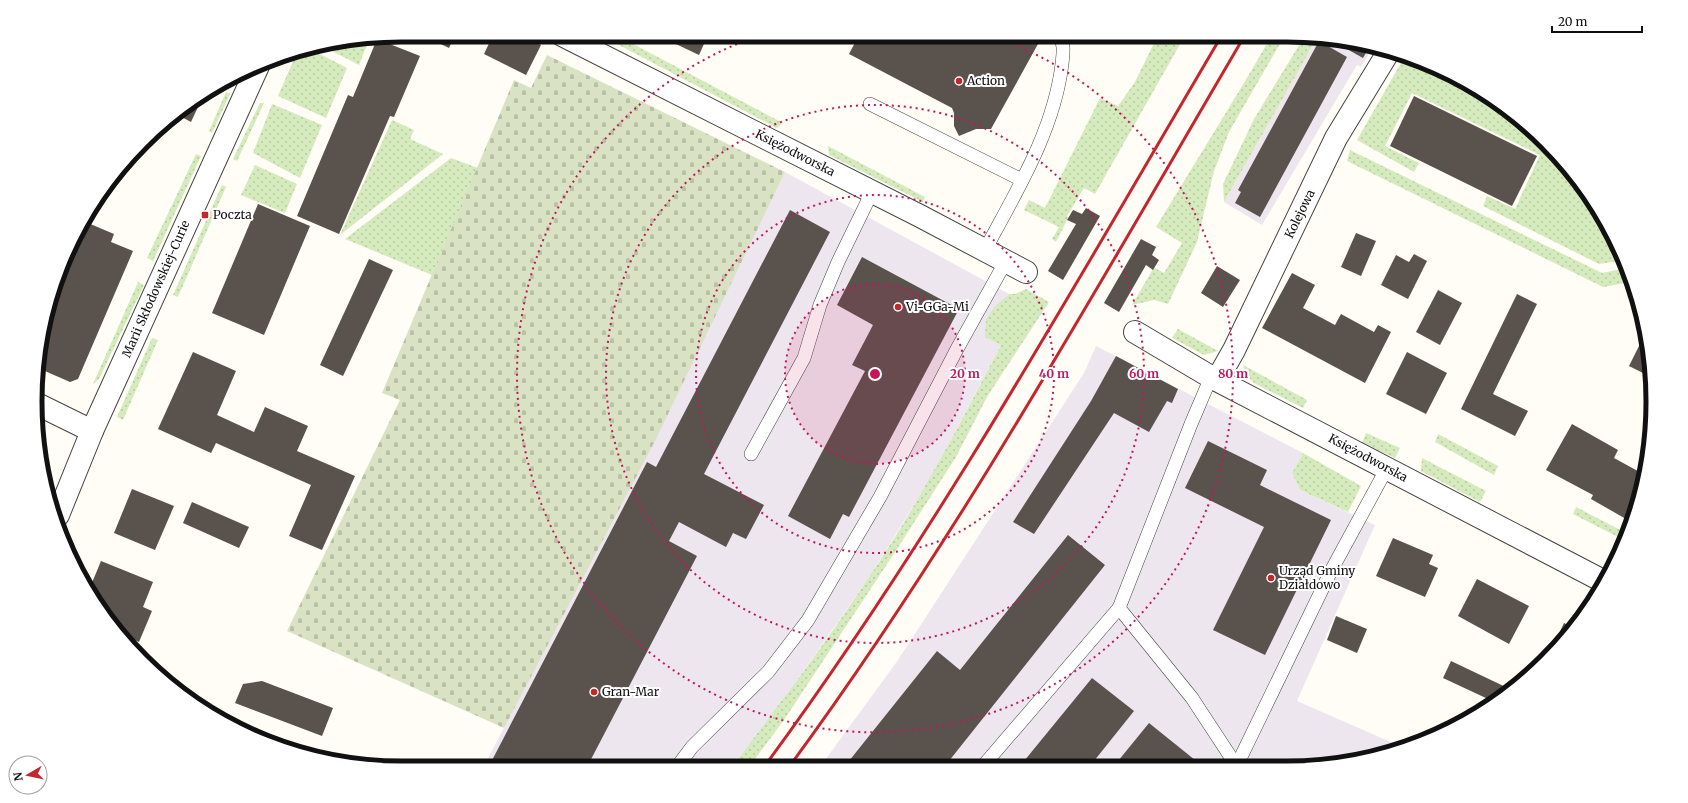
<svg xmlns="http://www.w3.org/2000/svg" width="1688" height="803" viewBox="0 0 1688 803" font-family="Merriweather,serif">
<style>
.industrial{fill:#eee6ef}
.grass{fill:url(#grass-dots)}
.cemetery{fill:url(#cemetery-stones)}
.building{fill:#5a524d}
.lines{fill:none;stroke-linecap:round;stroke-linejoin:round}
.lane-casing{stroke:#444;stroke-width:14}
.street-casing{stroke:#444;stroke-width:24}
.lane{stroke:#fff;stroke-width:13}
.street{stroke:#fff;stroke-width:22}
.rail{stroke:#c4262e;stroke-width:3}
.ring{fill:none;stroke:#c2185b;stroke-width:2;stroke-dasharray:2 4}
.poi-dot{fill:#c4262e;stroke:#fff;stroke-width:1.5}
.labels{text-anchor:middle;stroke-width:4;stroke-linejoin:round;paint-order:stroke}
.poi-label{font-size:12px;fill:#111;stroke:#fff;text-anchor:start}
.street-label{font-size:12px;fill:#111;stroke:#fff}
.rim{fill:none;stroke:#111;stroke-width:5}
.centre{fill:#c2185b;stroke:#fff;stroke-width:2}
.ring-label{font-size:12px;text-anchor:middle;font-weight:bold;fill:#c2185b;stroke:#fff;stroke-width:4;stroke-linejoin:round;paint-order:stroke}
</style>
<defs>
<pattern id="grass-dots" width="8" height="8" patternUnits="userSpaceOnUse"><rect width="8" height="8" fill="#d5ebbd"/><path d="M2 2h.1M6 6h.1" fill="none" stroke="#b6c8a1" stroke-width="1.8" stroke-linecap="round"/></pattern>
<pattern id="cemetery-stones" width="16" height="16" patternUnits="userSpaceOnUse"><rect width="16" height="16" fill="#d9e3c4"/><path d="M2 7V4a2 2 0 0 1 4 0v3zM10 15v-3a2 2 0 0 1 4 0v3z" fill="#b9c2a7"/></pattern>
</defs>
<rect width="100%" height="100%" fill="#fffdf5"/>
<g class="industrial">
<polygon points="1317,38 1358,42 1373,47 1361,67 1357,65 1262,225 1224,202"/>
<polygon points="785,172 1011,295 1001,345 930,479 868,579 783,700 732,767 483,768 555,629"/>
<polygon points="1096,346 1303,453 1292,473 1300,490 1375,525 1297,701 1402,747 1335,765 820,767 898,660 1084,373"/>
</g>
<g class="grass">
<polygon points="600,35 616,35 783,123 777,128"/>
<polygon points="1158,35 1187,35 1183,39 1095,194 1084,188 1067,216 1068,218 1056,242 1052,239 1059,227 1024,210 1029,200 1045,208 1100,98 1118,106 1135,82"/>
<polygon points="1272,35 1285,35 1229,132 1214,171 1197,242 1168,304 1154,300 1132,305 1153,269 1155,268 1164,273 1182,243 1156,227 1244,83"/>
<polygon points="1304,37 1317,38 1224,202 1223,184 1254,119"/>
<polygon points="369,40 359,65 326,48"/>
<polygon points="312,50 347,68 326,118 278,96 297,52"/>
<polygon points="1405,56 1427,63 1490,97 1545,142 1591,198 1625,260 1599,264 1483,206 1487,196 1515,209 1540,155 1412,93 1385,146 1419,163 1414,172 1357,140"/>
<polygon points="226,92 230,94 212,133 209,131"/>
<polygon points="260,103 264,103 237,161 233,159"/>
<polygon points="272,104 322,125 300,178 253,153"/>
<polygon points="392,120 414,130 410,139 443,154 340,235"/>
<polygon points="828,146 925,197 923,202 829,155"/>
<polygon points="1350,150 1602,273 1627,268 1631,282 1603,287 1347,161"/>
<polygon points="196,154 201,156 153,261 147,258"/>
<polygon points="451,158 478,168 432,275 345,239"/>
<polygon points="255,165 297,184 285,213 241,195"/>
<polygon points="222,185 226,187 178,297 173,295"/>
<polygon points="138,282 144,285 99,379 93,384"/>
<path d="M1026,289L1049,302L987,397L956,457L897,549L784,720L749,767H732C778,706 825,644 867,580C918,505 959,425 1001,345L985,337L986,319L996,305L1010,294H1015Z"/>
<polygon points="1178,329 1218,351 1204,355 1172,338"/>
<polygon points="152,338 158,340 123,420 117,417"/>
<polygon points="1243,365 1307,400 1303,408 1254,383 1246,375"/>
<polygon points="1366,433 1400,448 1395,458 1362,443"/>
<polygon points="1438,434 1498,466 1494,475 1435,442"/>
<polygon points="1303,453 1361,486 1348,512 1300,490 1292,473"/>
<polygon points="1422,458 1486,491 1480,502 1421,471"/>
<polygon points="1576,507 1628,534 1624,540 1573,514"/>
</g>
<polygon class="cemetery" points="547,55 785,172 655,441 504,728 287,631 400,400 382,393 514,80 531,88"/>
<g class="building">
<polygon points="422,35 455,35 449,48"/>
<polygon points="493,35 521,35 541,45 526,75 484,54"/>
<polygon points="657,35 708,35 699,55"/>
<polygon points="859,35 1022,35 1038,44 991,129 976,129 959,136 954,126 954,113 952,108 849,54"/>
<polygon points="377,39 420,56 394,117 390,116 339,234 297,216 348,95 353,97"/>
<polygon points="1329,39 1358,42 1370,46 1363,58"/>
<polygon points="1319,41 1347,57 1260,217 1235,203 1241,192 1238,190"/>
<polygon points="204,94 191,122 176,114"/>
<polygon points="1414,96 1537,156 1512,206 1390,146"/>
<polygon points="258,204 310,226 264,335 212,313"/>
<polygon points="1086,208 1100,216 1063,280 1048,271 1076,224 1067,220 1073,210 1082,214"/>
<polygon points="790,210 830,232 704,474 764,505 746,539 733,533 726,547 679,522 669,541 697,556 587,767 488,768 647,462 656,467"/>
<polygon points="88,223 114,234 111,242 133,251 78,379 70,382 38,368 42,335"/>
<polygon points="1356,233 1376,241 1361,276 1341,267"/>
<polygon points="1141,239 1156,247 1152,255 1159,260 1153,270 1146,265 1119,312 1104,303"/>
<polygon points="1414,254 1427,261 1408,299 1381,285 1396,255 1409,262"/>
<polygon points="862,257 959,309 849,517 843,514 830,539 788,516 865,371 852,365 873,325 837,305"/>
<polygon points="369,259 393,270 343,376 320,365"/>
<polygon points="1217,266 1240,280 1223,307 1201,293"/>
<polygon points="1292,273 1315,285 1303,308 1335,325 1341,314 1374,332 1378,325 1391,332 1365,383 1262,328"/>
<polygon points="1438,290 1462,303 1440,345 1416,332"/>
<polygon points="1517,294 1537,304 1493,394 1528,411 1515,436 1461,409"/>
<polygon points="1646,332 1649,358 1651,377 1629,366"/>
<polygon points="193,352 236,371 217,415 254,432 265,407 308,426 297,451 355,476 322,550 289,536 311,485 216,443 211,453 158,429"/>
<polygon points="1407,352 1447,373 1426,414 1386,394"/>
<polygon points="1116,356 1178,389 1172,403 1167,401 1149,432 1114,413 1034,534 1013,522 1091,401"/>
<polygon points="1572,424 1618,450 1614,458 1645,475 1639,496 1626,519 1591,499 1593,495 1546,470"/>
<polygon points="1208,441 1267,470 1260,485 1331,520 1265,655 1213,630 1264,527 1185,488"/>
<polygon points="132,489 174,506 155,550 114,533"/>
<polygon points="192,502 249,527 239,548 183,523"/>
<polygon points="1068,535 1105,565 945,766 845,766 937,651 960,670"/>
<polygon points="1393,538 1433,555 1429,564 1438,568 1425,597 1376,576"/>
<polygon points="101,561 153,582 143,607 152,611 139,642 132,639 131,641 89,590"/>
<polygon points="1477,579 1529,606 1509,644 1458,616"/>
<polygon points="1336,616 1367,629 1357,653 1327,640"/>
<polygon points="1564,623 1574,628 1551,650"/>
<polygon points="1451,661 1512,690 1485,706 1488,699 1443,678"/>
<polygon points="1092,678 1134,711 1090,766 1020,766"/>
<polygon points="262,681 333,708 322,736 235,703 243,684"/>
<polygon points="1149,723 1195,760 1191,765 1114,766"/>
</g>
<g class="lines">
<g class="lane-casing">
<g id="lane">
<polyline points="870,104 1022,180"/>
<path d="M985,250C1016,192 1054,131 1062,64C1063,54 1065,44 1059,35"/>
<polyline points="751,454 804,358 820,305 838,262 872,192"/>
<polyline points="1119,608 1192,698 1236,765"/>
<polyline points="1237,765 1331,571 1387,468"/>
<polyline points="983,766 1119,608 1191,424 1211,377"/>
<polyline points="677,767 692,747 768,672 808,620 880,497 957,349 1006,261"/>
</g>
</g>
<g class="street-casing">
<g id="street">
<polyline points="562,35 920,216 1026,272"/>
<polyline points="1135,332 1211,377 1603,581"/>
<polyline points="1217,380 1234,350 1336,138 1389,51"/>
<polyline points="35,403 92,431"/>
<polyline points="58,515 92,431 258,66"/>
</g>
</g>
<use href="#lane" class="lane"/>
<use href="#street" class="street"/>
<g class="rail">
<path d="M764,767C935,535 1076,283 1222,35"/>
<path d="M789,767C959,536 1100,282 1245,35"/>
</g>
</g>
<circle cx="875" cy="374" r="90" fill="#c2185b" fill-opacity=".12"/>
<g class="ring">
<circle cx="875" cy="374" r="90"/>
<circle cx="875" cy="374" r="179"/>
<circle cx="875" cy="374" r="269"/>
<path d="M992 36A358 358 0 1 1 758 36"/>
</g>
<g class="poi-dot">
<circle cx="959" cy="81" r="4"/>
<rect x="201" y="211" width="8" height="8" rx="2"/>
<circle cx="898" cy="307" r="4"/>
<circle cx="1271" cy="578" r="4"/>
<circle cx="594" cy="692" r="4"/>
</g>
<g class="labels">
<g class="poi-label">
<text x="967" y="85">Action</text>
<text x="213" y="219">Poczta</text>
<text x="906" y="311">Vi-GGa-Mi</text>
<text x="1279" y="575">Urząd Gminy<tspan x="1279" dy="14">Działdowo</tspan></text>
<text x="602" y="696">Gran-Mar</text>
</g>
<g class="street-label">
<text transform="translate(795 153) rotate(27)" y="4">Księżodworska</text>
<text transform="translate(1300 214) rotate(-64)" y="4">Kolejowa</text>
<text transform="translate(156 289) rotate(-66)" y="4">Marii Skłodowskiej-Curie</text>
<text transform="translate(1368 458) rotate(28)" y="4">Księżodworska</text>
</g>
</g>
<path d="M0 0H1688V803H0ZM401 42H1287A359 359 0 0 1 1646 401V402A359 359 0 0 1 1287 761H401A359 359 0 0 1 42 402V401A359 359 0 0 1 401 42Z" fill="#fff" fill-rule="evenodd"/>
<path class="rim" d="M401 42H1287A359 359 0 0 1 1646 401V402A359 359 0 0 1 1287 761H401A359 359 0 0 1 42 402V401A359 359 0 0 1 401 42Z"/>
<circle cx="875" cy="374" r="6" class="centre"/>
<g class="ring-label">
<text x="965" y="378">20 m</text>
<text x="1054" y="378">40 m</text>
<text x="1144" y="378">60 m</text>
<text x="1233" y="378">80 m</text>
</g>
<g transform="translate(28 775) rotate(261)"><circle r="19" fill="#ffffff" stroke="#a0a0a0"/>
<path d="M0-3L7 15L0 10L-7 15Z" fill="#c4262e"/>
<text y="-6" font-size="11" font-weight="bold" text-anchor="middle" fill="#111111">N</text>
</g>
<path d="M1552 26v6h90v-6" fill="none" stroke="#111111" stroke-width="2"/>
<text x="1558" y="26" font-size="12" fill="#111111" stroke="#ffffff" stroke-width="3" paint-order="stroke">20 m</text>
</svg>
